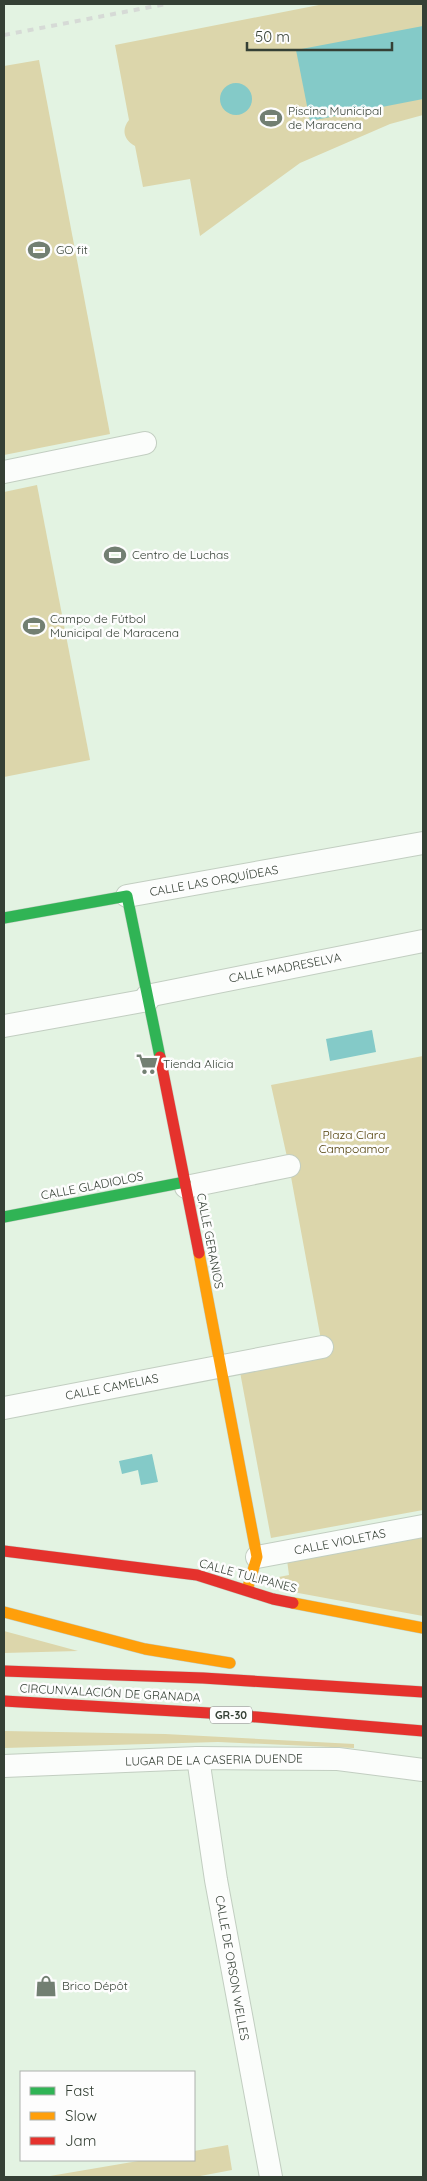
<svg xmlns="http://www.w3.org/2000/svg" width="427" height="2181" viewBox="0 0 427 2181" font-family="Quicksand,sans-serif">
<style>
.green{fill:#dcd6ab}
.water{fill:#84cac8}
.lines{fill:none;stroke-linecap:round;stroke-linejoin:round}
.street-casing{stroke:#c2cec1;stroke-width:24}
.fast-casing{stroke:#c2cec1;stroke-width:12}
.slow-casing{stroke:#c2cec1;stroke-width:12}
.jam-casing{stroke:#c2cec1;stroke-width:12}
.street{stroke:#fbfdfb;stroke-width:22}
.fast{stroke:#30b455;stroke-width:11}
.slow{stroke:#ff9f0a;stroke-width:11}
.jam{stroke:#e5322d;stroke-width:11}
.rail{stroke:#d6dad6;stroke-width:4;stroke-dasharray:6 6;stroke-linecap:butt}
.labels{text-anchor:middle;stroke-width:5;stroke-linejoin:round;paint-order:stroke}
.shield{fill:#fdfdfd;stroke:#717971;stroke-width:1}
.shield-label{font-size:11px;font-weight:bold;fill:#354035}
.poi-label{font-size:12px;fill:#354035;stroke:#fdfdfd;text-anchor:start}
.street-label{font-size:12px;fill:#354035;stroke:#fdfdfd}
.park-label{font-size:12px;fill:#52410b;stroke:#fdfdfd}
</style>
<rect width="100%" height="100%" fill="#e3f3e2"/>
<g class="green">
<path d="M324,4H423V115L390,124L300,163L200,236L190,179L143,187L135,146C124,140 121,130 129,120L115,45Z"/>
<polygon points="39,60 110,434 4,455 4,66"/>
<polygon points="37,485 90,760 4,777 4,492"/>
<polygon points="423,1056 423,1510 271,1538 240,1372 324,1356 289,1166 271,1085"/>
<polygon points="423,1536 423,1616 282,1590 279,1577 289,1575 287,1560"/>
<polygon points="4,1631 78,1651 4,1653"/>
<polygon points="4,1731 165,1734 354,1744 354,1748 218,1742 4,1748"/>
<polygon points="228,2145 232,2170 195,2177 44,2177 144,2160 194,2160 194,2151"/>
</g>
<g class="water">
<polygon points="423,26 423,99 310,121 296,50"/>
<circle cx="236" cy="99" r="16"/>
<polygon points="372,1030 376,1052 330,1061 326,1039"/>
<polygon points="152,1454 158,1482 141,1485 138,1470 122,1474 119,1461"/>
</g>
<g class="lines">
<g class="street-casing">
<g id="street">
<polyline points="4,472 145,443"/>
<polyline points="127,896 423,843"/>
<polyline points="147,996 423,941"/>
<polyline points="4,1026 148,1000"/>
<polyline points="186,1187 289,1166"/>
<polyline points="4,1408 322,1347"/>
<polyline points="257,1557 423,1526"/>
<polyline points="198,1758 216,1880 271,2177"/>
<polyline points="4,1766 198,1758 338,1759 423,1770"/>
</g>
</g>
<g class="fast-casing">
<g id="fast">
<polyline points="4,918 127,896 160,1057"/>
<polyline points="4,1217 185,1182"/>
</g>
</g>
<g class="slow-casing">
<g id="slow">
<polyline points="199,1253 257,1557 247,1590"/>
<polyline points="293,1603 423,1628"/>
<polyline points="4,1612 145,1649 230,1663"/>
</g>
</g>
<g class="jam-casing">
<g id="jam">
<polyline points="160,1057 199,1253"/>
<polyline points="4,1551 197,1575 273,1599 293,1603"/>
<polyline points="4,1671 203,1678 423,1692"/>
<polyline points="4,1701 209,1713 423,1731"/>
</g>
</g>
<use href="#street" class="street"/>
<use href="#fast" class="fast"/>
<use href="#slow" class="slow"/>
<use href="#jam" class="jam"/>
<polyline class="rail" points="4,35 166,4"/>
</g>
<defs>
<g id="stadium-bare" transform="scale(1.725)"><path d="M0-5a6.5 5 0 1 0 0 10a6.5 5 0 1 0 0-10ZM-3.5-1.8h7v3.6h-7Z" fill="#727f72" stroke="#fdfdfd" stroke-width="2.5" paint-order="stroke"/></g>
<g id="supermarket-bare" transform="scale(1.725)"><path d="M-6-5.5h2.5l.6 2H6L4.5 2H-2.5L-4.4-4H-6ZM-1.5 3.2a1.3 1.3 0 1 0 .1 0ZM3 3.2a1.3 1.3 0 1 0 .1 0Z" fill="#727f72" stroke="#fdfdfd" stroke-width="2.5" paint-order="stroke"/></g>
<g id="shop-bare" transform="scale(1.725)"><path d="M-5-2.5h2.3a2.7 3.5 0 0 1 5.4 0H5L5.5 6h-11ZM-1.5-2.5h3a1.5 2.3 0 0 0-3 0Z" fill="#727f72" stroke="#fdfdfd" stroke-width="2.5" paint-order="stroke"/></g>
</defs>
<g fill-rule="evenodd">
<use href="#stadium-bare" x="271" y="118"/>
<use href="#stadium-bare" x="39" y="250"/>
<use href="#stadium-bare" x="115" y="555"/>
<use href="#stadium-bare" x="34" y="626"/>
<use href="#supermarket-bare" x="147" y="1064"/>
<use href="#shop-bare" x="46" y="1986"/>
</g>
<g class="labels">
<rect class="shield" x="210" y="1706.5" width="42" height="17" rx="4"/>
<g class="shield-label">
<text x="231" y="1719">GR-30</text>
</g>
<g class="poi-label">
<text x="288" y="115">Piscina Municipal<tspan x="288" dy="14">de Maracena</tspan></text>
<text x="56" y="254">GO fit</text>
<text x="132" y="559">Centro de Luchas</text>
<text x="50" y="623">Campo de Fútbol<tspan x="50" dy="14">Municipal de Maracena</tspan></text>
<text x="163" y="1068">Tienda Alicia</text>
<text x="62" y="1990">Brico Dépôt</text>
</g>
<g class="street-label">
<text transform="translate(214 881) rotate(-10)" y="4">CALLE LAS ORQUÍDEAS</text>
<text transform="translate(285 968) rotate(-11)" y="4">CALLE MADRESELVA</text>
<text transform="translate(92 1186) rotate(-11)" y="4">CALLE GLADIOLOS</text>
<text transform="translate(210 1241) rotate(79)" y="4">CALLE GERANIOS</text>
<text transform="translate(112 1387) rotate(-11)" y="4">CALLE CAMELIAS</text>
<text transform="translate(340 1542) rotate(-11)" y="4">CALLE VIOLETAS</text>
<text transform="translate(248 1576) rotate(15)" y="4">CALLE TULIPANES</text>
<text transform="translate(110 1693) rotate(3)" y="4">CIRCUNVALACIÓN DE GRANADA</text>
<text transform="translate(214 1760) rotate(-1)" y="4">LUGAR DE LA CASERIA DUENDE</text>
<text transform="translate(232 1968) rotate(80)" y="4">CALLE DE ORSON WELLES</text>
</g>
<g class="park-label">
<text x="354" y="1139">Plaza Clara<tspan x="354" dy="14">Campoamor</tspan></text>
</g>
</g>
<rect width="427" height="2181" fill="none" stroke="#354035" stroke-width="10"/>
<rect x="20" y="2071" width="175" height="90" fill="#fdfdfd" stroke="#adb1ad"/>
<rect x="30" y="2087" width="25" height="8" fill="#30b455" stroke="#adb1ad"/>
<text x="65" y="2096" font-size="15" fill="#354035">Fast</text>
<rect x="30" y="2112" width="25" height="8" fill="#ff9f0a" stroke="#adb1ad"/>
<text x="65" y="2121" font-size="15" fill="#354035">Slow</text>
<rect x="30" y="2137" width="25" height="8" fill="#e5322d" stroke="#adb1ad"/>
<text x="65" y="2146" font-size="15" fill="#354035">Jam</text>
<path d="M247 42v8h145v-8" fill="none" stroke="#354035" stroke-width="2.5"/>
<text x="255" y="42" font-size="15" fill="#354035" stroke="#fdfdfd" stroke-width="4" paint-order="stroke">50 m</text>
</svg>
